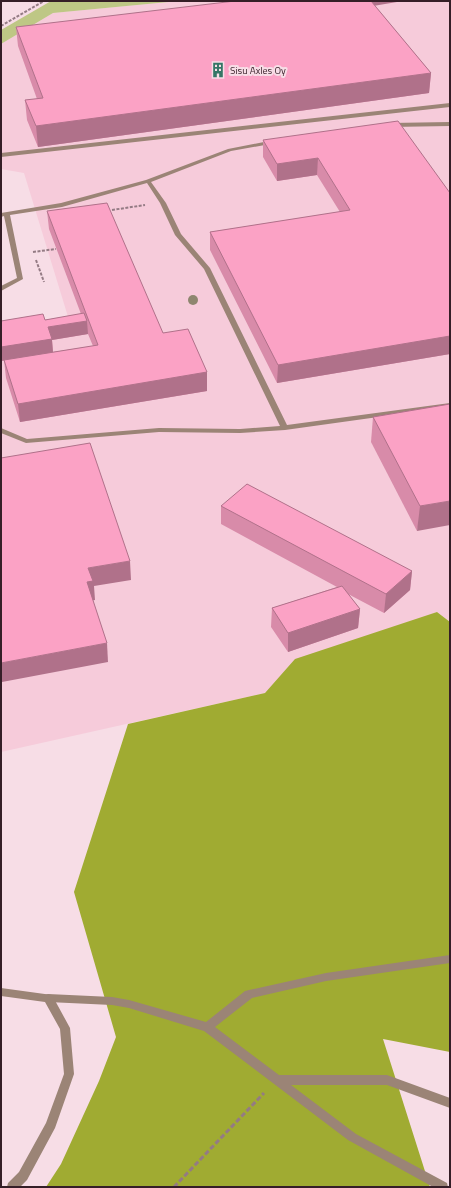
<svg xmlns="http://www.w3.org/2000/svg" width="451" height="1188" viewBox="0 0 451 1188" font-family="'Titillium Web',sans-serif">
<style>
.built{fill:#f6cbda}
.green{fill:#bec785}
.forest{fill:#a0ab32}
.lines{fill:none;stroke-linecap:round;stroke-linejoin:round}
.path-far1{stroke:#947b84;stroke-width:2;stroke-dasharray:3 1.5;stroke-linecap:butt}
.path{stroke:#947b84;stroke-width:3;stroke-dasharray:5 2.5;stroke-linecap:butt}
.lane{fill:#9b8476;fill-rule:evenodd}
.street{fill:#9b8476;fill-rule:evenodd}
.tree{fill:#8e866f}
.wall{fill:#d88ba9;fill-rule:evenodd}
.shaded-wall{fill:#b0718a}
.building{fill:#fba2c5;stroke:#b0718a}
.labels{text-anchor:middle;stroke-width:4;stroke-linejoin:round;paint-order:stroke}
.far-poi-label{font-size:10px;fill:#351e27;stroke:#f7dde6;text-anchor:start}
</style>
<rect width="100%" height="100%" fill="#f7dde6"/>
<polygon class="built" points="179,1 450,1 450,622 437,612 265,693 1,752 1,332 69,320 24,173 1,169 1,44 53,13"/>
<polygon class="green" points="51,1 179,1 53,13 1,44 1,30"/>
<polygon class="forest" points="437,612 450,622 450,1052 383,1039 430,1187 46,1187 61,1164 99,1081 116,1037 74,892 128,724 265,693 295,659"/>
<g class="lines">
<g class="path-far1">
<polyline points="1,26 44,1"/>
<polyline points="112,210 145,205"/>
<polyline points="33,252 56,249"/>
<polyline points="36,260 44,282"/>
</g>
<polyline class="path" points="174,1187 264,1093"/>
<g class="lane">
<polygon points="450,103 450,107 1,157 1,153"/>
<polygon points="450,122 450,126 390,127 387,125 390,123"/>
<polygon points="274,140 276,141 276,143 231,151 151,182 166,203 181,234 210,268 287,425 450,403 450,407 285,430 240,433 159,432 26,443 1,433 1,428 27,439 159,428 240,429 280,426 204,269 175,235 160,203 147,183 62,207 10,215 23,279 1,291 1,286 17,278 4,216 1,217 1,213 61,203 146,180 228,149"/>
<polygon points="450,955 450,963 326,981 252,998 215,1027 279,1075 387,1075 450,1098 450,1108 387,1085 291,1085 356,1134 447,1183 448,1187 433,1187 348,1140 204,1031 129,1008 112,1005 48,1002 44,1001 43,998 44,995 48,994 112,997 129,1000 206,1022 245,991 249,990 326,973"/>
</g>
<polygon class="street" points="1,988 52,995 70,1028 74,1074 55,1128 27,1180 20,1187 7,1187 8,1183 19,1172 46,1123 64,1074 60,1029 45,1002 1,996"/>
</g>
<circle class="tree" cx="193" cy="300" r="5"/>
<g class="wall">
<polygon points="375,6 431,73 429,93 38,147 27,120 25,100 37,99 18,46 16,27"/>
<polygon points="263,140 450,193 450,354 277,383 210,250 210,232 340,212 317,175 277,181 263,157"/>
<path d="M47,211L163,333L207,372V391L20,422L6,378L4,360L1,361V321L45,320L81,314L49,229ZM88,334L93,346L53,352L52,340Z"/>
<polygon points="450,404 417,531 371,442 373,417"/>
<polygon points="221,506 412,571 410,590 384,613 348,594 360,609 358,628 288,652 271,627 272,608 337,587 221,524"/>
</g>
<g class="shaded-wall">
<polygon points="361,1 403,1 361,8"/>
<polygon points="431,73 429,93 38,147 36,126"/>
<polygon points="318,158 317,175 277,181 277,164"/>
<polygon points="87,321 88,334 52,340 53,353 1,361 1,347 48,327"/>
<polygon points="450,336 450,354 277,383 278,365"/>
<polygon points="207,372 207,391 20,422 18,404"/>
<polygon points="450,501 450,525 417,531 420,506"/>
<polygon points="130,561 131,580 94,586 95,600 89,601 87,582 88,568"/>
<polygon points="412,571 410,590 384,613 386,594"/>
<polygon points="360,609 358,628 288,652 288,633"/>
<polygon points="107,643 108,662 2,682 1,674 1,663"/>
</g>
<g class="building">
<polygon points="235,1 371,1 431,73 36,126 25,100 43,98 16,27"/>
<polygon points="398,121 450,193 450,336 278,365 210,232 350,210 318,158 277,164 263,140"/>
<polygon points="107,203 163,333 188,329 207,372 18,404 4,360 98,345 47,211"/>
<polygon points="84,313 87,321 48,327 52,339 1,347 1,321 43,314 45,320"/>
<polygon points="450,404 450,501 420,506 373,417"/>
<polygon points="90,443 130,561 88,568 93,581 87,582 107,643 1,663 1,458"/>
<polygon points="247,484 412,571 386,594 221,506"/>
<polygon points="342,586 360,609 288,633 272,608"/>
</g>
<defs>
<g id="building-bare" transform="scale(1.2)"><path d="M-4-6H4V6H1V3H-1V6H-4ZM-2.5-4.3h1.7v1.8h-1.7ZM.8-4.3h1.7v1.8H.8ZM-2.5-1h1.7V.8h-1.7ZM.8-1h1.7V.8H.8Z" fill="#357666" stroke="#f7dde6" stroke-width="2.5" paint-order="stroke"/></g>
</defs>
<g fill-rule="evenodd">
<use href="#building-bare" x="218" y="70"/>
</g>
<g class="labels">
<g class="far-poi-label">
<text x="230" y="74">Sisu Axles Oy</text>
</g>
</g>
<rect width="451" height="1188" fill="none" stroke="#351e27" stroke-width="4"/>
</svg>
